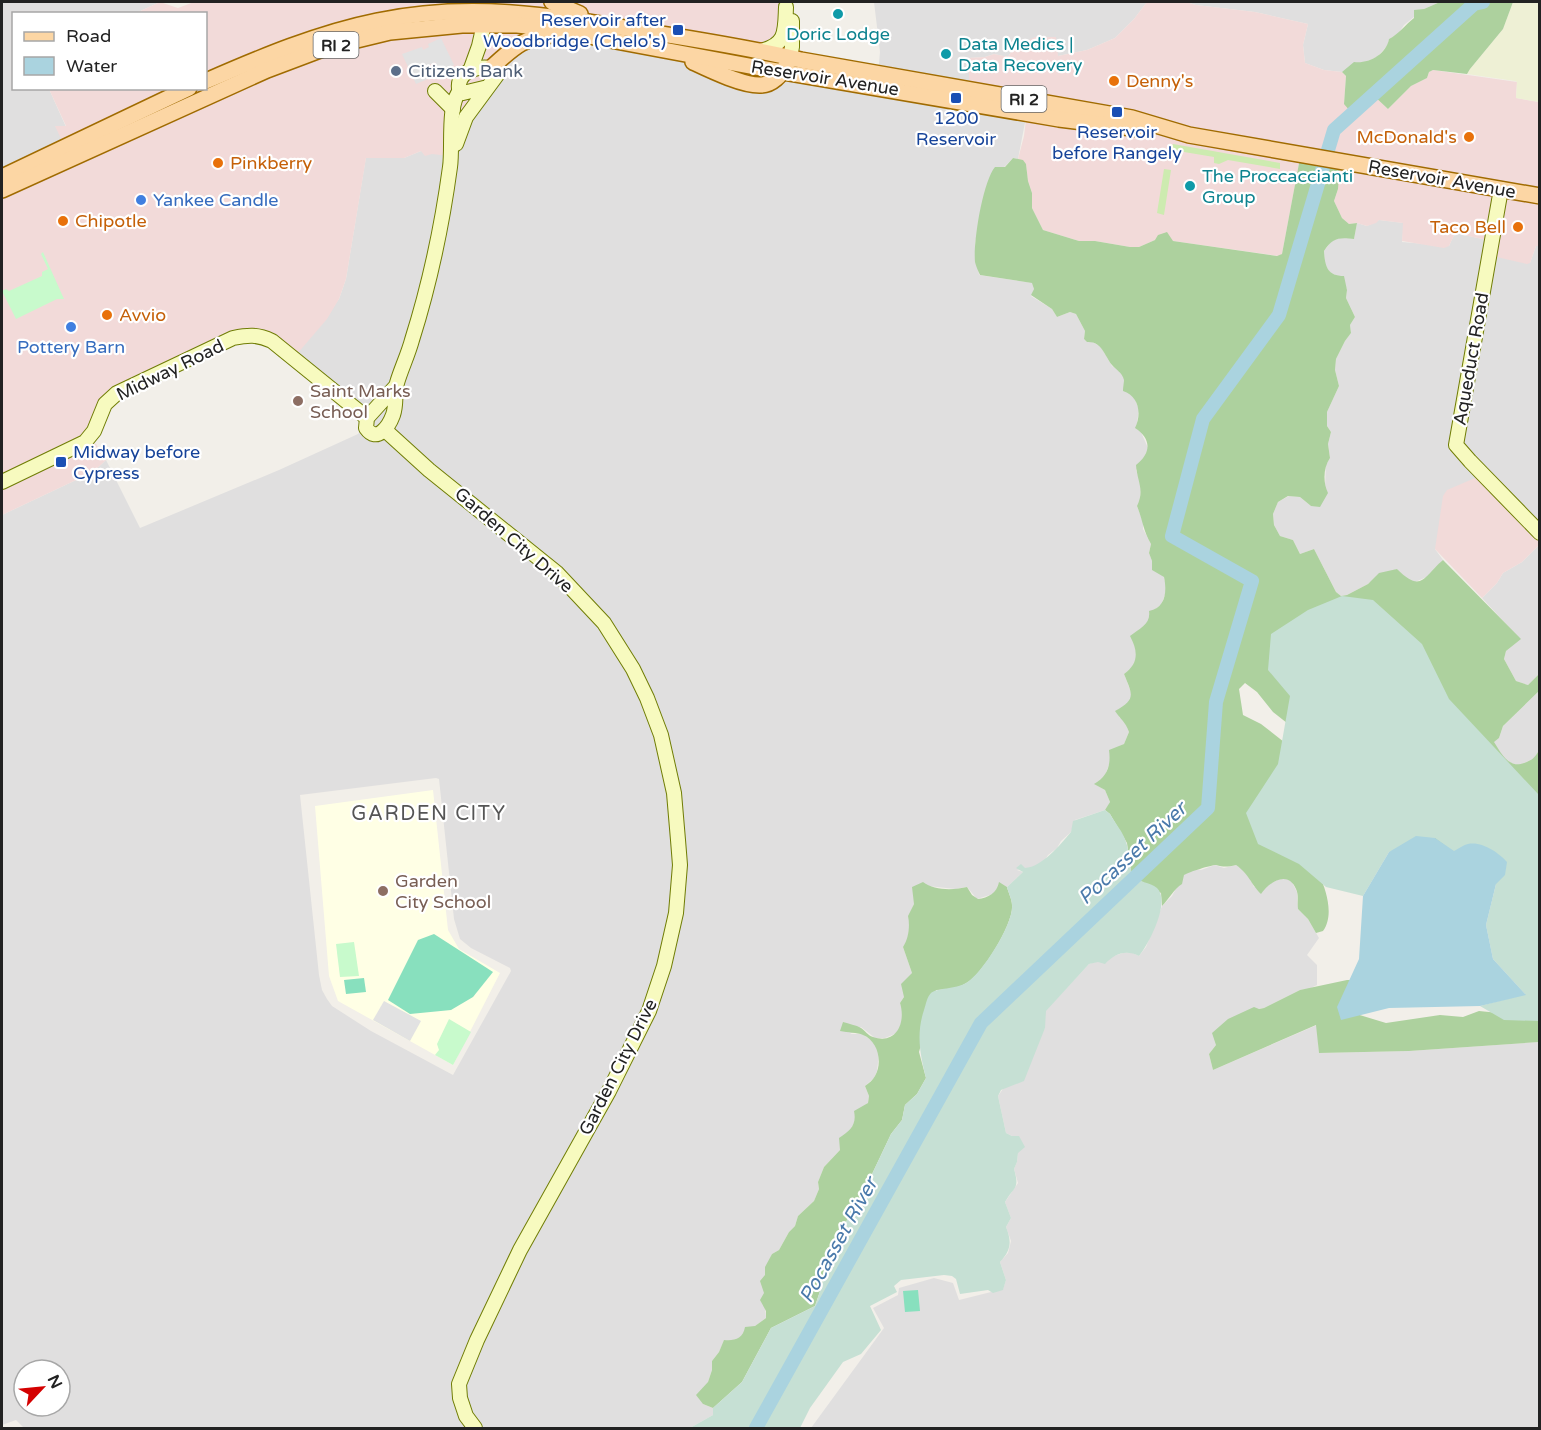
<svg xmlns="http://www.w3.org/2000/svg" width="1541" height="1430" viewBox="0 0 1541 1430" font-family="'Varela Round',sans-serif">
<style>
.residential{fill:#e0dfdf;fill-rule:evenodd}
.commercial{fill:#f2dad9}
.education{fill:#ffffe5}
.farmland{fill:#eef0d5}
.grass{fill:#cdebb0}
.forest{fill:#add19e}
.wetland{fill:#c6e0d4}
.park{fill:#c8facc}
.pitch{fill:#88e0be}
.parking{fill:#e2e2e2}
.water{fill:#aad3df}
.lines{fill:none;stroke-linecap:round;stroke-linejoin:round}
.river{stroke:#aad3df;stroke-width:14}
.secondary-casing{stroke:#707d05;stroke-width:16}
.primary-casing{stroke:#a06b00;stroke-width:18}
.secondary{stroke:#f7fabf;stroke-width:14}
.primary{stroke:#fcd6a4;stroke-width:15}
.culture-dot{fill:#0f9aa8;stroke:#fff;stroke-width:2}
.transit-dot{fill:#1a4fb4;stroke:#fff;stroke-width:2}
.service-dot{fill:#5c6f8a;stroke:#fff;stroke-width:2}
.food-dot{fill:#e8710a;stroke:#fff;stroke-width:2}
.shop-dot{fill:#3f7fe0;stroke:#fff;stroke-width:2}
.education-dot{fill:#8d6e63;stroke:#fff;stroke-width:2}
.labels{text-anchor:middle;stroke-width:4.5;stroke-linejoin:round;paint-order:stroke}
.shield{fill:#fff;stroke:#646464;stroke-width:1.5}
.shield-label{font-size:16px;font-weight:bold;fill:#222}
.transit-label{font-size:18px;fill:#164399;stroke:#fff}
.culture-label{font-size:18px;fill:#0d838f;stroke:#fff;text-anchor:start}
.service-label{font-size:18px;fill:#4e5e75;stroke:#fff;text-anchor:start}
.street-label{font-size:18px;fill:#222;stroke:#fff}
.food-label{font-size:18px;fill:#c56008;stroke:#fff;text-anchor:start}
.shop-label{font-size:18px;fill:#366cbe;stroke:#fff;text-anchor:start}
.education-label{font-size:18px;fill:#785e54;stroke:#fff;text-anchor:start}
.neighbourhood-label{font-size:20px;letter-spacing:1.5px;fill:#555;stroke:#fff}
.water-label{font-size:20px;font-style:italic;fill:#4a7aab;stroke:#fff}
</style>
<rect width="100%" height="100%" fill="#f2efe9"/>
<g class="residential">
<polygon points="2,2 160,2 136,13 14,14 14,88 49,89 66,127 56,126 66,149 2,179"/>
<path d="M874,2H1147L1134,19L1115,38L1087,50L1058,56L1057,53L1024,46L1011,52L1008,57L994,54L985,57L968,58L1027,112L1018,159L1013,158L987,185L975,243L979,275L1033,283L1034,289L1031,296L1052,309L1057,317L1070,312L1076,314L1085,331L1084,339L1087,342H1093L1101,347L1112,366L1120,371L1134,397L1139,409L1137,423L1148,448L1145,458L1136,470L1141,484L1140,501L1137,506L1143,522V529L1151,544L1149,553L1152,561L1164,577L1167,590L1161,605L1154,610L1148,622L1137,649L1136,659L1131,669L1124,674L1131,692V699L1119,717L1125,721L1129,732L1124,744L1120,746L1110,762L1105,776L1095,784L1105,790L1110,802L1108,806L1105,810L1075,820L1071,832L1061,841L1057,848L1048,855L1044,862L1030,868L1017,870L1023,872L1007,887L999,883L997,889L993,894L977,899L967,887L955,889L928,886L914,904L910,913V924L907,942L903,947L912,973L909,978L904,997L900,1003L904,1013L900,1029L895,1034L885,1038H875L861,1027L850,1034H862L874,1042L879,1054L877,1071L874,1078L865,1086L869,1096L868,1103L856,1120L840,1150L824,1167L818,1182L819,1189L814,1201L798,1216L795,1226L789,1232L779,1250L772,1254L766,1267L764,1293L766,1318L739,1338L731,1341H724L719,1352L712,1361V1370L708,1382L703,1404L713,1408V1415L690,1428H24L16,1420L2,1425V515L93,472L106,460L140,528L279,470L358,434L366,424L293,358L339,299L346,279L366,157L404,158L421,151L503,56L549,35L878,74L880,52ZM436,778L439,779L454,919L460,939L471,948L510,968L511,971L453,1075L371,1031L332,1006L327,999L322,990L319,975L300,795ZM24,1370H60V1406H24Z"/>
<polygon points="1186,2 1440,2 1424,9 1404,25 1398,34 1389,39 1388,45 1377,57 1342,72 1324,70 1305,63 1303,45 1308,24 1255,12 1196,5"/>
<polygon points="1379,220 1404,223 1402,242 1449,246 1455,233 1487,240 1530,263 1536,246 1539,246 1539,533 1435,549 1443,560 1429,576 1415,582 1409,581 1397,569 1377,577 1368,584 1347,595 1341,596 1336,592 1314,549 1300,554 1293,540 1280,536 1274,525 1273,514 1278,502 1289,496 1300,497 1311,506 1325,487 1326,464 1330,458 1328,444 1331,432 1327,426 1327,412 1339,386 1335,370 1336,359 1345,341 1351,333 1350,325 1355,317 1346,298 1347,289 1339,276 1332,274 1325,266 1324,251 1333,239 1342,237 1354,239 1357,223 1367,226"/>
<polygon points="1539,545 1539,674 1528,685 1516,681 1504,659 1506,651 1520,639 1482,598 1497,583 1503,573 1522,562"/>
<polygon points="1539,691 1539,750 1535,758 1520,765 1513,764 1503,758 1493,742 1499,738 1503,726"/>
<polygon points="1215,865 1224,868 1236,865 1248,873 1254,887 1266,886 1277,880 1286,878 1292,882 1297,892 1298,909 1308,919 1319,938 1307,955 1317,965 1317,985 1309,989 1300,990 1264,1008 1258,1009 1216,1045 1209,1054 1213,1070 1317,1025 1319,1053 1409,1051 1539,1042 1539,1428 811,1428 884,1328 873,1308 898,1295 899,1288 934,1278 953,1283 959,1300 1003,1289 1006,1280 1000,1262 1008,1253 1011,1241 1006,1227 1011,1218 1005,1202 1018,1183 1014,1169 1017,1162 1018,1153 1012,1136 1006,1133 998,1096 1045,1028 1045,1011 1089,964 1123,953 1131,952 1139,956 1146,947 1162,906 1172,896 1184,874 1193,869 1201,870"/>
</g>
<g class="commercial">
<polygon points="160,2 178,8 194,2 787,2 793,46 766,85 689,59 559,32 509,51 449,156 432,154 425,156 421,151 404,158 366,158 346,279 339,299 327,319 297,354 249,337 123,391 87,441 96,444 106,460 93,472 2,515 2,183 66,149 55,126 66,126 49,89 206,88 206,14 136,13"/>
<polygon points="1147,2 1186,2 1196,5 1255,12 1308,24 1303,45 1305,63 1324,70 1342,72 1346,76 1344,104 1373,95 1388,109 1411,86 1427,78 1429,72 1433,70 1517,82 1516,98 1539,102 1539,246 1536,246 1530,263 1527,264 1488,255 1487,240 1455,233 1449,246 1444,248 1402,241 1403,223 1379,220 1376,223 1367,226 1357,223 1349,224 1342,218 1334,201 1338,189 1300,158 1282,254 1279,256 1173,241 1155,240 1139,247 1130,247 1095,241 1079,241 1043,230 1032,208 1032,193 1028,181 1026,164 1018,159 1024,136 1027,112 970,92 968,58 985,57 994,54 1008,57 1011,52 1024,46 1025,42 1035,37 1056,37 1058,56 1087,50 1115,38 1134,19"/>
<polygon points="1482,475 1539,533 1539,545 1522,562 1503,573 1497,583 1482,598 1435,549 1443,496 1447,490"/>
</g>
<polygon class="education" points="433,790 448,930 459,949 500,973 453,1065 338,1001 329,976 315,806"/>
<polygon class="farmland" points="1513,2 1539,2 1539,102 1516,98 1517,82 1515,81 1467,74 1470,69 1503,29"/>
<g class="grass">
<polygon points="1173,144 1280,163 1280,169 1228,160 1219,164 1214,163 1214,157 1172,150 1169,156 1169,149"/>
<polygon points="1164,169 1171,170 1164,215 1157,213"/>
</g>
<g class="forest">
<path d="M1440,2H1513L1503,29L1470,69L1467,74L1433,70L1429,72L1427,78L1411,86L1388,109L1373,95L1350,111L1344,104L1346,76L1342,72L1354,62C1368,64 1386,55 1389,39C1399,34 1405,25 1414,18V10L1424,9Z"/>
<path d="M1013,158L1023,160L1026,164L1028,181L1032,193V208L1043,230L1079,241H1095L1130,247H1139L1155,240L1158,235L1167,232L1173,241L1277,256L1282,254L1300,158L1340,162L1338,189L1334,201L1342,218L1349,224L1357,223L1354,239C1339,237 1332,238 1324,251C1325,266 1327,276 1344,276L1347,290L1346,298L1355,317L1350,325L1351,333L1345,341L1336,359L1335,370L1339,386L1327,412V426L1331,432L1328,444L1330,458C1323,468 1323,483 1328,493L1320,507L1311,506L1300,497L1288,496L1278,502L1273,514L1274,525L1280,536L1293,540L1300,554L1314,549L1336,592L1341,596L1347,595L1368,584L1379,573L1397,569C1422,594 1424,576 1443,560L1521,639L1506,651L1504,659L1516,681L1528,685L1539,674V691L1503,726L1499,738L1494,742C1501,753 1509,769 1524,763C1532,760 1535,758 1539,750V930L1515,864L1474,842L1463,840L1446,848L1273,712L1257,692L1245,683L1239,689L1243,715L1261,724L1284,742L1319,875C1327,891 1334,916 1323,931L1316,933L1308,919L1298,909C1297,902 1299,895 1296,889C1288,870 1269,882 1261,894C1250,883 1250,875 1236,865C1227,867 1224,867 1216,865C1211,865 1189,872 1184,875L1182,884C1174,889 1169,899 1162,906L1161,893L1135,878L1131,871L1127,843L1110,814L1105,810L1110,802L1105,790L1094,784C1108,776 1111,765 1109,750L1124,744L1129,732C1125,721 1121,720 1115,711C1137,699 1132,694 1124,674C1139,663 1138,651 1130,636C1140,628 1151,624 1149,611C1166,608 1167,591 1164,577L1152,570V561L1149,553L1151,544C1143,530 1143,521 1137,506C1145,490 1137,481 1136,465C1151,453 1152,439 1135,428C1142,414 1139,396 1123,391C1123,388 1124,382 1124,380C1122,372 1116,370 1112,365C1104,355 1102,341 1087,342L1084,339L1085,331L1076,314L1070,312L1057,317L1052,309L1031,295L1034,289L1032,283L980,275C978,271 976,266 975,262C973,242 983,181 995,167H1005Z"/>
<path d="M923,882C934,891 955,890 967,887L972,895L978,899C988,898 997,893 999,882L1007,887C1008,892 1012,899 1012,905C1014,923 983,973 968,982C958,989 948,989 936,990L919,1052L926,1078L917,1094L905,1105L902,1120L891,1134L864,1191L840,1232L815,1306L771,1328L742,1382L713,1408L703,1404L696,1395L708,1382L712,1370V1361L719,1352L724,1340C734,1341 743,1339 745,1327L755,1326L766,1318V1311L760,1300L764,1293L760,1281L765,1275V1267L772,1254L779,1250L789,1232L795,1226L798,1216L814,1201L819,1189L818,1182L824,1167L840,1150L839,1138C850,1131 857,1125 854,1111L868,1103L869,1096L865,1086C869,1083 873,1080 875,1076C883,1062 878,1041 863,1035C857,1032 848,1033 840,1031L843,1022C849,1024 856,1025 861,1028C866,1031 867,1035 873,1037C897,1045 906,1022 900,1003L904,997L901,984L912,973L903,947C909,938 910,925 908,916L914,904L912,887Z"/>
<polygon points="1347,980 1356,980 1353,1013 1386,1023 1440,1015 1463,1017 1479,1011 1539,1017 1539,1042 1409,1051 1319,1053 1316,1025 1213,1070 1209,1054 1216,1045 1212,1033 1228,1019 1254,1007 1259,1009 1264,1008 1300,990"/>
</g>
<g class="wetland">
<polygon points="1342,596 1373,600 1422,644 1449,699 1539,795 1539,1021 1504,1020 1480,1006 1525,994 1493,959 1486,925 1496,884 1435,838 1389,852 1363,896 1326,887 1299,864 1258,844 1246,813 1278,764 1290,696 1268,670 1271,634 1308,610"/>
<path d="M1105,810L1110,814C1115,823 1123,832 1126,842C1130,852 1127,865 1133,874C1138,883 1150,882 1157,888C1171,901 1149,944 1139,956C1126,949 1114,954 1105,964L1098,962L1089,964L1046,1011L1045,1028L1024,1081L1001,1090L998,1096L1006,1133L1012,1136H1019L1025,1147L1018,1153L1017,1162L1014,1169C1020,1190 1014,1186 1005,1202L1011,1218L1006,1227C1012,1242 1011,1250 1000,1262L1006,1280L1003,1290L993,1293L988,1290L960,1294L956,1279L952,1276L944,1275L901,1280L894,1286L897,1292L870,1306L881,1330L861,1354L843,1362L810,1408L800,1428H690L713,1415V1408L742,1382L771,1328L815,1306L840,1232L864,1191L891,1134L902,1120L905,1105L917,1094L926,1078C920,1054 916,1034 924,1010C926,1004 927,997 931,993C936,988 956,989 966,983C982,974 1014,923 1012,905C1012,899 1008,892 1007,887L1023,872L1016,868L1021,864L1025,868C1042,867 1060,845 1071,832L1073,821Z"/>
</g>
<g class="park">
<polygon points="43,252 64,299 57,299 16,319 2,291 6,289 9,291 42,276 42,272 48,269 41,254"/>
<polygon points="354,942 359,976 340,977 336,944"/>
<polygon points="449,1019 471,1032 453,1065 435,1055 439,1050 437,1044"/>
</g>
<g class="pitch">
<polygon points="434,934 493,972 473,997 451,1010 410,1014 388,1000 418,940"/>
<polygon points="364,978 366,992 346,994 344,980"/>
<polygon points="918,1290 920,1311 905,1312 903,1291"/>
</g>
<g class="parking">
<polygon points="441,38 454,65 440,71 435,62 425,67 430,78 416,84 402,54 422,47 423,50 429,47 428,44"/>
<polygon points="384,1001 421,1021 410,1041 373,1020"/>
</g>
<path class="water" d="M1416,836L1435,838L1454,851C1458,849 1463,845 1468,844C1482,841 1499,853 1507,862L1505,875L1496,884L1486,925L1493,959L1526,995L1480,1006L1389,1008L1341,1020L1337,1007L1359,959L1363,896L1389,852Z"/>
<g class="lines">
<polyline class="river" points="756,1428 981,1023 1208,808 1216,702 1252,581 1172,536 1203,419 1279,315 1334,130 1474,4 1483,2"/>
<g class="secondary-casing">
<g id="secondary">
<path d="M760,51C787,45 785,31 786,7"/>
<polyline points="790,57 792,47 792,21"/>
<polyline points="470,71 479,46 484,24"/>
<polyline points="435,91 453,109"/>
<path d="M456,144L466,117L497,75L491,68C476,66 457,72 459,89L463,93L488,87"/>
<polyline points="1501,189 1456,445 1470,461 1540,533"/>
<path d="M396,386L367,418L366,428C377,444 389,426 393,415C397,404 394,393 397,383C401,369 408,355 412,340C430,283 442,226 450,167C453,148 447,104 460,91"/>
<polyline points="385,430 429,470 557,573 604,623 633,669 647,698 661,735 674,793 678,840 680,865 676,913 664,966 649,1011 609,1091 520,1250 477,1340 459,1384 460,1398 466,1416 475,1428"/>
<path d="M2,482L85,442L94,431L105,404L117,393L233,338C248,335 257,334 272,341L367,418"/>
</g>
</g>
<g class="primary-casing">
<g id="primary">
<polyline points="552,2 580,14"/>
<path d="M693,62C710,70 743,86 761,85C772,85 781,75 786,66"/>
<path d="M491,68C512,49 524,36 554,35"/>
<path d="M206,81C261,57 318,33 377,21C473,1 554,16 649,32C699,40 751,48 801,60L1132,118L1189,135L1540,196"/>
<polyline points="2,177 189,88"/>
<polyline points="2,190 267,70 328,47 390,32 462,25 517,25 546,28 760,68 1059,119 1140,129"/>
</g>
</g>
<use href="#secondary" class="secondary"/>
<use href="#primary" class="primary"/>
</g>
<g class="culture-dot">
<circle cx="838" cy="14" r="6"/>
<circle cx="946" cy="54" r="6"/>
<circle cx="1190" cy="186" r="6"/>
</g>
<g class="transit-dot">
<rect x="672" y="24" width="12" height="12" rx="3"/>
<rect x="950" y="92" width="12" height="12" rx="3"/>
<rect x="1111" y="106" width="12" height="12" rx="3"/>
<rect x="55" y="456" width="12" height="12" rx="3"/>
</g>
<circle class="service-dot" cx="396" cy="71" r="6"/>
<g class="food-dot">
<circle cx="1114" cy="81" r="6"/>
<circle cx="1469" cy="137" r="6"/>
<circle cx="218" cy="163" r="6"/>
<circle cx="63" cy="221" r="6"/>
<circle cx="1518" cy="227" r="6"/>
<circle cx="107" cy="315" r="6"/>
</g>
<g class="shop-dot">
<circle cx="141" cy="200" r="6"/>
<circle cx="71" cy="327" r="6"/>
</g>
<g class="education-dot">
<circle cx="298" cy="401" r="6"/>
<circle cx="383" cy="891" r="6"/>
</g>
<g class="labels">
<g class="shield">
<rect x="313.5" y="32" width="45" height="26" rx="4.5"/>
<rect x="1001.5" y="86" width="45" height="26" rx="4.5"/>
</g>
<g class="shield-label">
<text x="336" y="51">RI 2</text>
<text x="1024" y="105">RI 2</text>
</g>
<g class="transit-label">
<text x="666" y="26" text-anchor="end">Reservoir after<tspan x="666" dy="21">Woodbridge (Chelo's)</tspan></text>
<text x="956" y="124">1200<tspan x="956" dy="21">Reservoir</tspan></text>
<text x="1117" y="138">Reservoir<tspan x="1117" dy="21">before Rangely</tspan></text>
<text x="73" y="458" text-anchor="start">Midway before<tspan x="73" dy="21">Cypress</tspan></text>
</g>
<g class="culture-label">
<text x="838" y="40" text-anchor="middle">Doric Lodge</text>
<text x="958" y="50">Data Medics |<tspan x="958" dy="21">Data Recovery</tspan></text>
<text x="1202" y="182">The Proccaccianti<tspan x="1202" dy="21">Group</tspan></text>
</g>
<g class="service-label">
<text x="408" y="77">Citizens Bank</text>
</g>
<g class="street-label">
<text transform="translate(825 78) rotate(9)" y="6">Reservoir Avenue</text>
<text transform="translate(1442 179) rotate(10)" y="6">Reservoir Avenue</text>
<text transform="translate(1471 359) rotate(-80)" y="6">Aqueduct Road</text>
<text transform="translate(170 370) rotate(-26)" y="6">Midway Road</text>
<text transform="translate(514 540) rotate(41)" y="6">Garden City Drive</text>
<text transform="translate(618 1067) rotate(-63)" y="6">Garden City Drive</text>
</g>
<g class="food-label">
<text x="1126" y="87">Denny's</text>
<text x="1457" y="143" text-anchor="end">McDonald's</text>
<text x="230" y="169">Pinkberry</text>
<text x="75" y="227">Chipotle</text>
<text x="1506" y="233" text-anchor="end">Taco Bell</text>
<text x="119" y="321">Avvio</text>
</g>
<g class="shop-label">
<text x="153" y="206">Yankee Candle</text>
<text x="71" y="353" text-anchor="middle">Pottery Barn</text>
</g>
<g class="education-label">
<text x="310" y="397">Saint Marks<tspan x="310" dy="21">School</tspan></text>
<text x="395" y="887">Garden<tspan x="395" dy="21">City School</tspan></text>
</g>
<g class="neighbourhood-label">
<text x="429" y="820">GARDEN CITY</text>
</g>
<g class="water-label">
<text transform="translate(1132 853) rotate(-43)" y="7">Pocasset River</text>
<text transform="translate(838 1240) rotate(-61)" y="7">Pocasset River</text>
</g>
</g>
<rect width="1541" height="1430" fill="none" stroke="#222222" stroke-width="6"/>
<rect x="12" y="12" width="195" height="78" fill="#ffffff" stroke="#a7a7a7" stroke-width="1.5"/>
<rect x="24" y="32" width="30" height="9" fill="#fcd6a4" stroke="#a7a7a7" stroke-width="1.5"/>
<text x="66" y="42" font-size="18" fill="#222222">Road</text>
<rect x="24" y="57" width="30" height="18" fill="#aad3df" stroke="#a7a7a7" stroke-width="1.5"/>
<text x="66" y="72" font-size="18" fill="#222222">Water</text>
<g transform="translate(42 1388) rotate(64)"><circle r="28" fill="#ffffff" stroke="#a7a7a7" stroke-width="1.5"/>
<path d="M0-4.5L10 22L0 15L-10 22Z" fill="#d40000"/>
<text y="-9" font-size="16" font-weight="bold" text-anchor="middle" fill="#222222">N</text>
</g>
</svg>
